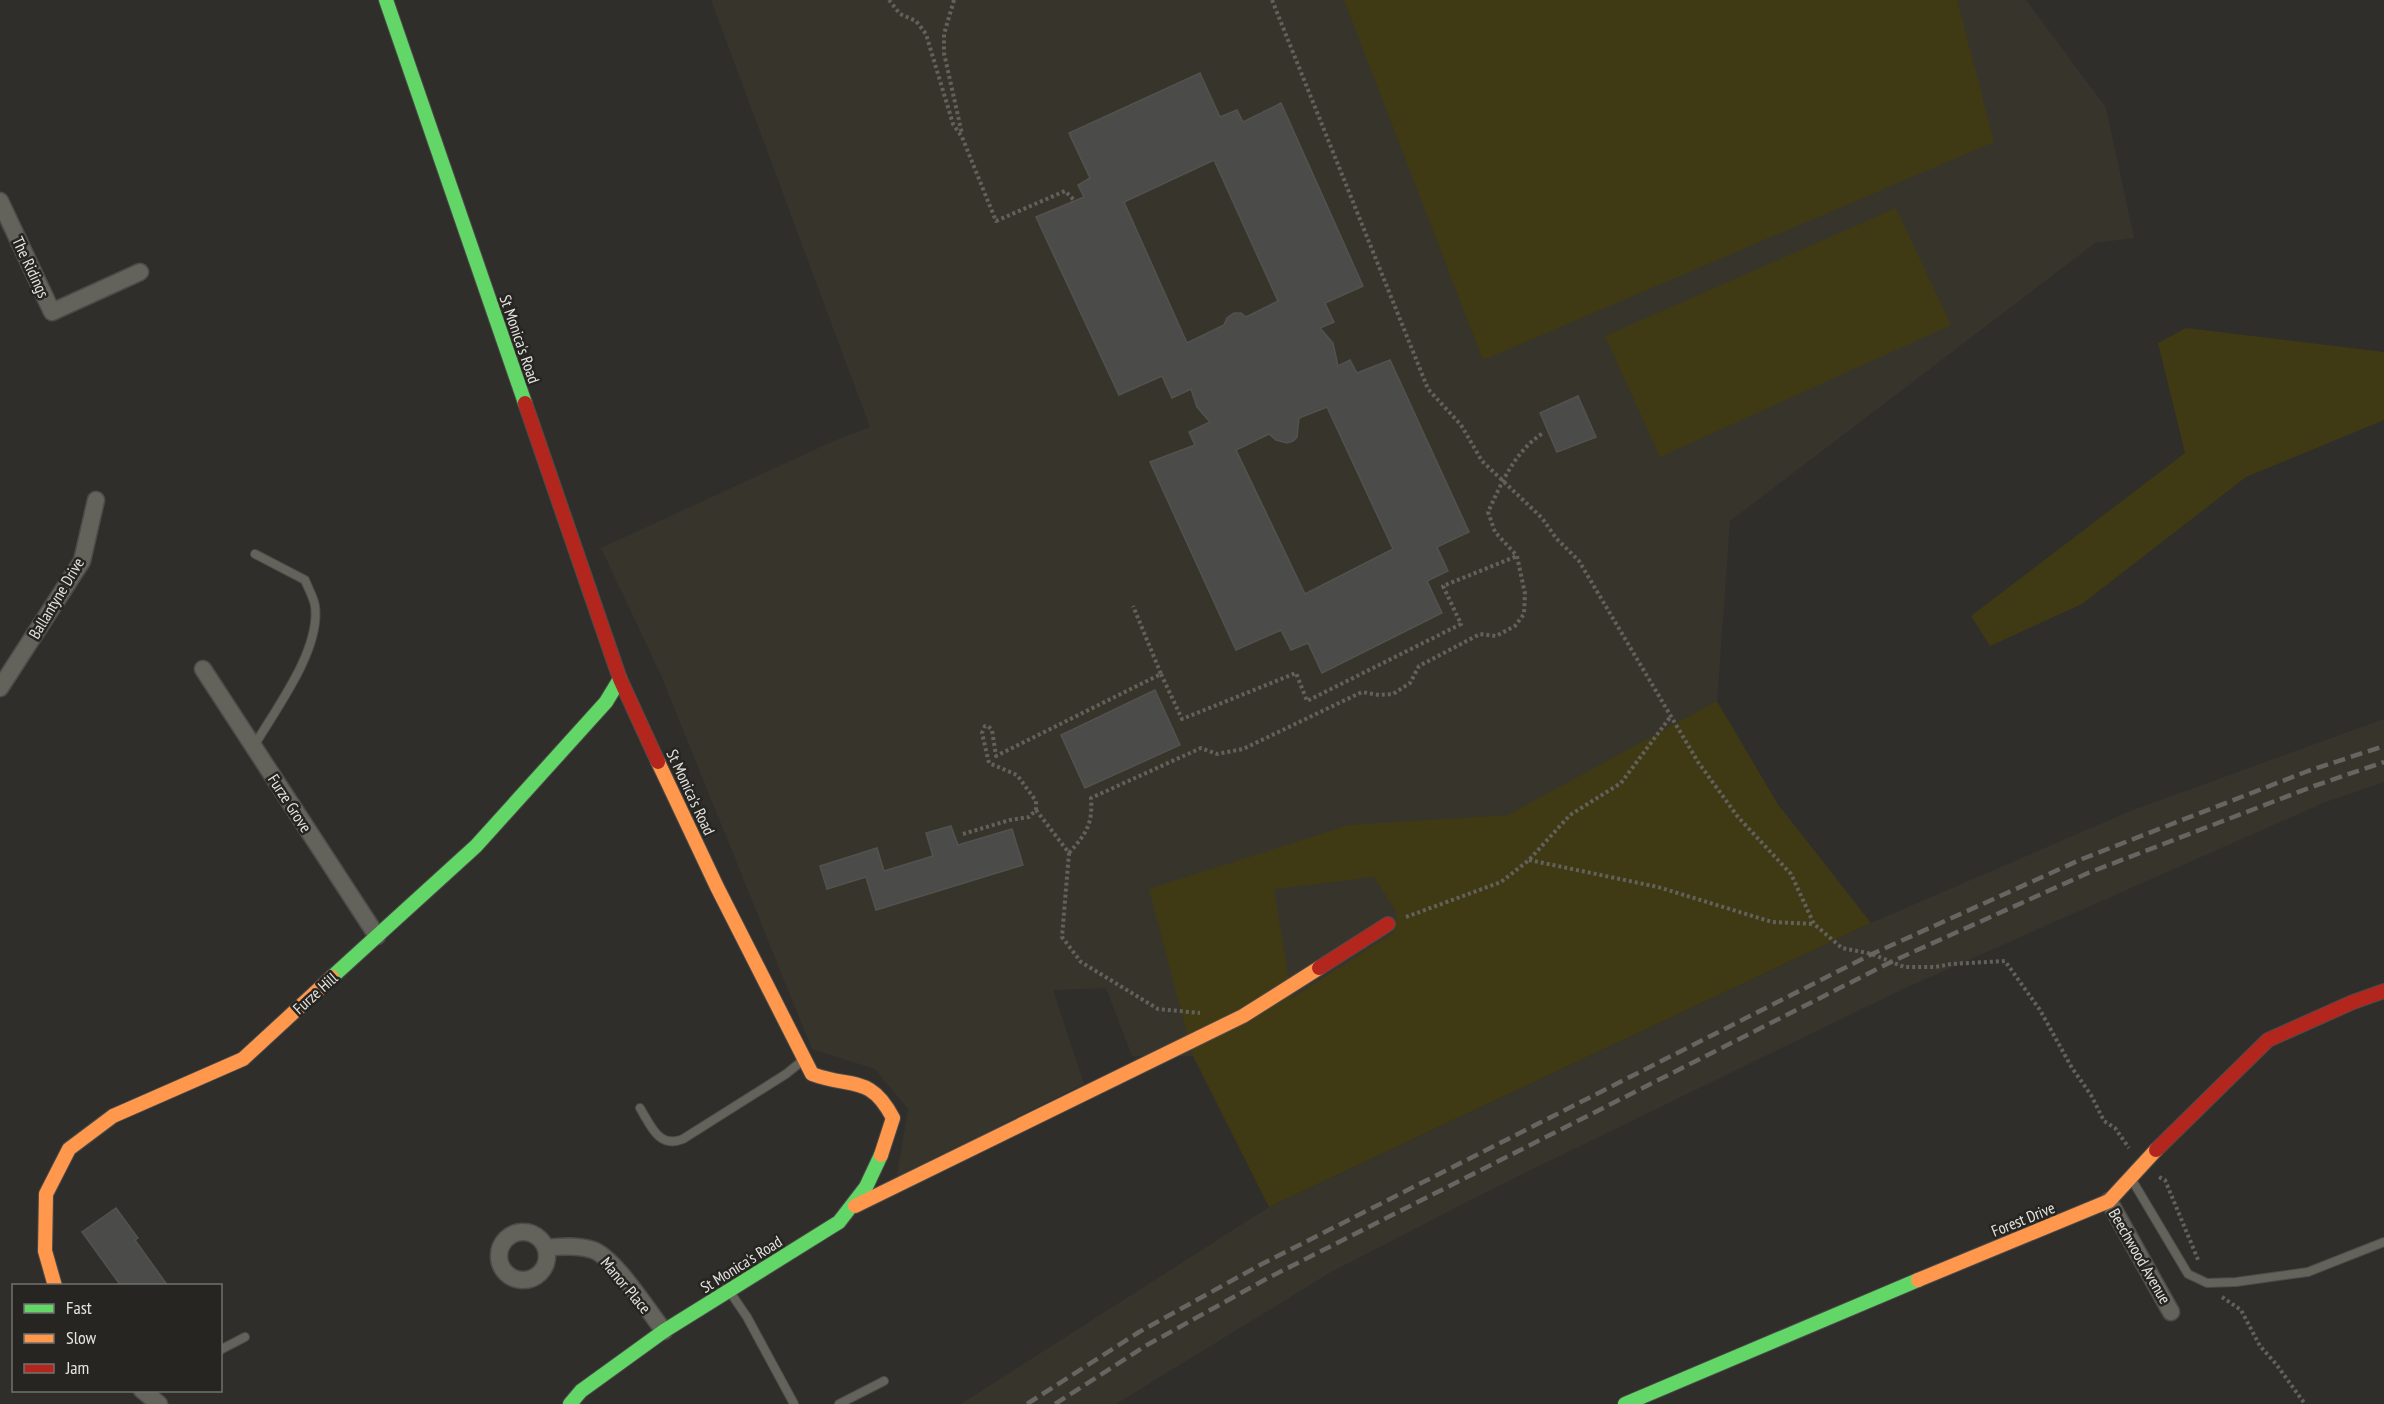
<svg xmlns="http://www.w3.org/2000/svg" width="2384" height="1404" viewBox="0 0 2384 1404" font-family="'PT Sans Narrow',sans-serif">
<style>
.built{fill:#37352b}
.green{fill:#3f3914;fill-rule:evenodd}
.building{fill:#4b4b49;stroke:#52524f;stroke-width:1.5;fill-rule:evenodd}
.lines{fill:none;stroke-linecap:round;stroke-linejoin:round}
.lane-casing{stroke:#4b4b49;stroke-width:10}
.street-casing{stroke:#4b4b49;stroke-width:19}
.fast-casing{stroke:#4b4b49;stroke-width:16}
.slow-casing{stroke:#4b4b49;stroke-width:16}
.jam-casing{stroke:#4b4b49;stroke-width:16}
.path{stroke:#62615c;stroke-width:4;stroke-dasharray:3 3;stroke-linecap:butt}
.lane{stroke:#64635b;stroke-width:8}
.street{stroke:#64635b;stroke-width:16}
.fast{stroke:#63d668;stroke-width:14}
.slow{stroke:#ff974d;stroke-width:14}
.jam{stroke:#b3261e;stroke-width:14}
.rail{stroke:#666561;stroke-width:4.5;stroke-dasharray:12 6;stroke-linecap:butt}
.labels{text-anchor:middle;stroke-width:5;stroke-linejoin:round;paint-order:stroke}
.street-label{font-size:16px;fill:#e4e4e1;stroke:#262521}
</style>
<rect width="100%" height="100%" fill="#2f2e2b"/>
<g class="built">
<polygon points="711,0 2026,0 2106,108 2134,238 2095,243 1730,521 1717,701 1406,931 1193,1056 1132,1056 1106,988 1053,990 1084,1084 897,1176 908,1109 875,1069 812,1049 661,675 601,548 836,440 870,427"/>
<polygon points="2384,719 2384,782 2323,803 1903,989 1498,1186 1331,1272 1116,1404 961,1404 1269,1207 1871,923 2133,810"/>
</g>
<g class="green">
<polygon points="1344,0 1957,0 1994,142 1483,360"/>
<polygon points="1896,208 1951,325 1660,457 1605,336"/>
<polygon points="2186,328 2384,352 2384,420 2246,477 2082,604 1990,646 1971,616 2185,453 2158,343"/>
<path d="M1717,701L1777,803L1871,923L1269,1207L1193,1056L1149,889L1349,825L1508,815ZM1374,877L1397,913L1393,933L1292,998L1274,889Z"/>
</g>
<g class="building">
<path d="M1200,73L1220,117L1237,110L1243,122L1281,103L1363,286L1325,303L1334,322L1320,328L1333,343L1338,366L1350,360L1357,373L1390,360L1469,532L1437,547L1448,571L1427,581L1442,613L1322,673L1308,643L1291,650L1281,630L1236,650L1150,462L1195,445L1189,432L1210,422L1197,407L1191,389L1172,398L1162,376L1119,395L1036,217L1084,197L1078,185L1090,178L1069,133ZM1214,160L1278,301L1246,317L1241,313H1234L1227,318L1224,325L1187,343L1124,202ZM1327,407L1393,549L1305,594L1236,450L1269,434L1276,440L1287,443L1293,441L1297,437L1299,418Z"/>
<polygon points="1578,396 1596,437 1557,452 1540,413"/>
<polygon points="1155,690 1180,745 1085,788 1061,735"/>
<polygon points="951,826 958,845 1012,829 1023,865 876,910 866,877 827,889 820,866 877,848 884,871 933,856 926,833"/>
<polygon points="116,1208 138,1238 135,1240 168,1286 121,1286 82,1232"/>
</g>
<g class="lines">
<g class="lane-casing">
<g id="lane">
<path d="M254,746C275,710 321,650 315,606C314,598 308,588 305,580L255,554"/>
<path d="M640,1108C651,1126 659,1149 683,1139L786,1074L802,1061"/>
<polyline points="2132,1180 2188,1274 2207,1283 2236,1282 2308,1272 2384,1242"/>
<polyline points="730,1292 747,1317 794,1404"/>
<polyline points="220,1350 245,1337"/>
<polyline points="839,1404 884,1381"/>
</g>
</g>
<g class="street-casing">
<g id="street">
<polyline points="0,201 52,312 140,272"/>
<polyline points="203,669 377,936"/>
<polyline points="0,688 82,561 96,500"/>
<polyline points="2109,1201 2171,1312"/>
<circle cx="523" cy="1256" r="24"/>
<path d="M546,1248C562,1246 578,1245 593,1250C614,1257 649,1312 664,1331"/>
<polyline points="142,1390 159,1404"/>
</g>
</g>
<g class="fast-casing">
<g id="fast">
<polyline points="386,0 525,403"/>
<polyline points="332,977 476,846 606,702 620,679"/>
<polyline points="570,1404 581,1391 664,1331 839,1222 866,1187 881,1155"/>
<polyline points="1625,1404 1918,1280"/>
</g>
</g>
<g class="slow-casing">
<g id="slow">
<path d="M658,762L717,887L812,1074C852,1089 870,1074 893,1118L881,1155"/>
<polyline points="855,1206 1243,1016 1319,968"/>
<polyline points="1918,1280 2109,1201 2156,1150"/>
<polyline points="55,1286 45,1251 46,1194 69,1149 113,1116 243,1059 332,977"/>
</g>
</g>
<g class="jam-casing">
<g id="jam">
<polyline points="525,403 620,679 658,762"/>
<polyline points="1319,968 1388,924"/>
<polyline points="2156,1150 2268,1040 2353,1002 2384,991"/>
</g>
</g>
<g class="path">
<polyline points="889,0 900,14 916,21 926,34 953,124 962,137 996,221 1065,191 1075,201"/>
<polyline points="954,0 944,34 944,53 962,134"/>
<polyline points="1272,0 1428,389 1461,425 1482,461 1542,518 1556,538 1579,561 1698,762 1738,817 1791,874 1814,924 1842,948 1872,954 1904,967 1935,967 1951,964 2005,961 2040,1010 2072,1068 2091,1095 2104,1121 2115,1128 2129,1148"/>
<polyline points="1161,674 1182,719 1296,673 1307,701 1461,624 1443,586 1517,556"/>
<polyline points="1036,810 1069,853 1062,937 1081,962 1158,1009 1200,1013"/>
<polyline points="963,834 1010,820 1029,817 1036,810 1036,801 1017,775 989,763 982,733 985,726 988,726 992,730 996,756 1161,674 1133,606"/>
<path d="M1069,853C1086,834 1093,824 1091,798L1201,748L1217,754L1243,749L1362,692L1379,695L1393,694L1410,683L1419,666L1480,634L1496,636L1515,626L1524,614L1525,594L1517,556L1495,532L1488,512C1502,482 1515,451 1543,433"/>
<polyline points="1529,860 1658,887 1772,922 1814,924"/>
<polyline points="1406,917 1501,882 1529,860 1570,815 1621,783 1671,716"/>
<polyline points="2159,1177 2165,1180 2199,1262"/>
<polyline points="2222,1297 2241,1310 2260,1346 2276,1364 2305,1404"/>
</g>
<use href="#lane" class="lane"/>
<use href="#street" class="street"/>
<use href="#fast" class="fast"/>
<use href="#slow" class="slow"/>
<use href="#jam" class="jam"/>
<g class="rail">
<polyline points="1027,1404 1139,1332 1260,1265 1872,954 2082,859 2308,771 2384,746"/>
<polyline points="1055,1404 1147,1345 1268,1278 1893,961 2088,873 2314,786 2384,762"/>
</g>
</g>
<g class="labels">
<g class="street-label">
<text transform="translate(31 267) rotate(65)" y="6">The Ridings</text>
<text transform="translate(520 339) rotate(71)" y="6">St Monica's Road</text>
<text transform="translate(56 598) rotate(-59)" y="6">Ballantyne Drive</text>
<text transform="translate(691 792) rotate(65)" y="6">St Monica's Road</text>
<text transform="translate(290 803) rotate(57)" y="6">Furze Grove</text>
<text transform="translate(315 993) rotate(-42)" y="6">Furze Hill</text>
<text transform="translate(2023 1219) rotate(-22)" y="6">Forest Drive</text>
<text transform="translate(2140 1256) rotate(60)" y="6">Beechwood Avenue</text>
<text transform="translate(741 1264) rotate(-32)" y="6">St Monica's Road</text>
<text transform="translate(626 1285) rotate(50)" y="6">Manor Place</text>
</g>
</g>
<rect x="12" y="1284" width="210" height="108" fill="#262521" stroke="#72716e" stroke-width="1.5"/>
<rect x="24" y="1304" width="30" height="9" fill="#63d668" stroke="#72716e" stroke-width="1.5"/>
<text x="66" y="1314" font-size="18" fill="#e4e4e1">Fast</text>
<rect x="24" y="1334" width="30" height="9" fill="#ff974d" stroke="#72716e" stroke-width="1.5"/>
<text x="66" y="1344" font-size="18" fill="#e4e4e1">Slow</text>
<rect x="24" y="1364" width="30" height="9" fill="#b3261e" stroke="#72716e" stroke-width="1.5"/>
<text x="66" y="1374" font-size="18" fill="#e4e4e1">Jam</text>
</svg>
